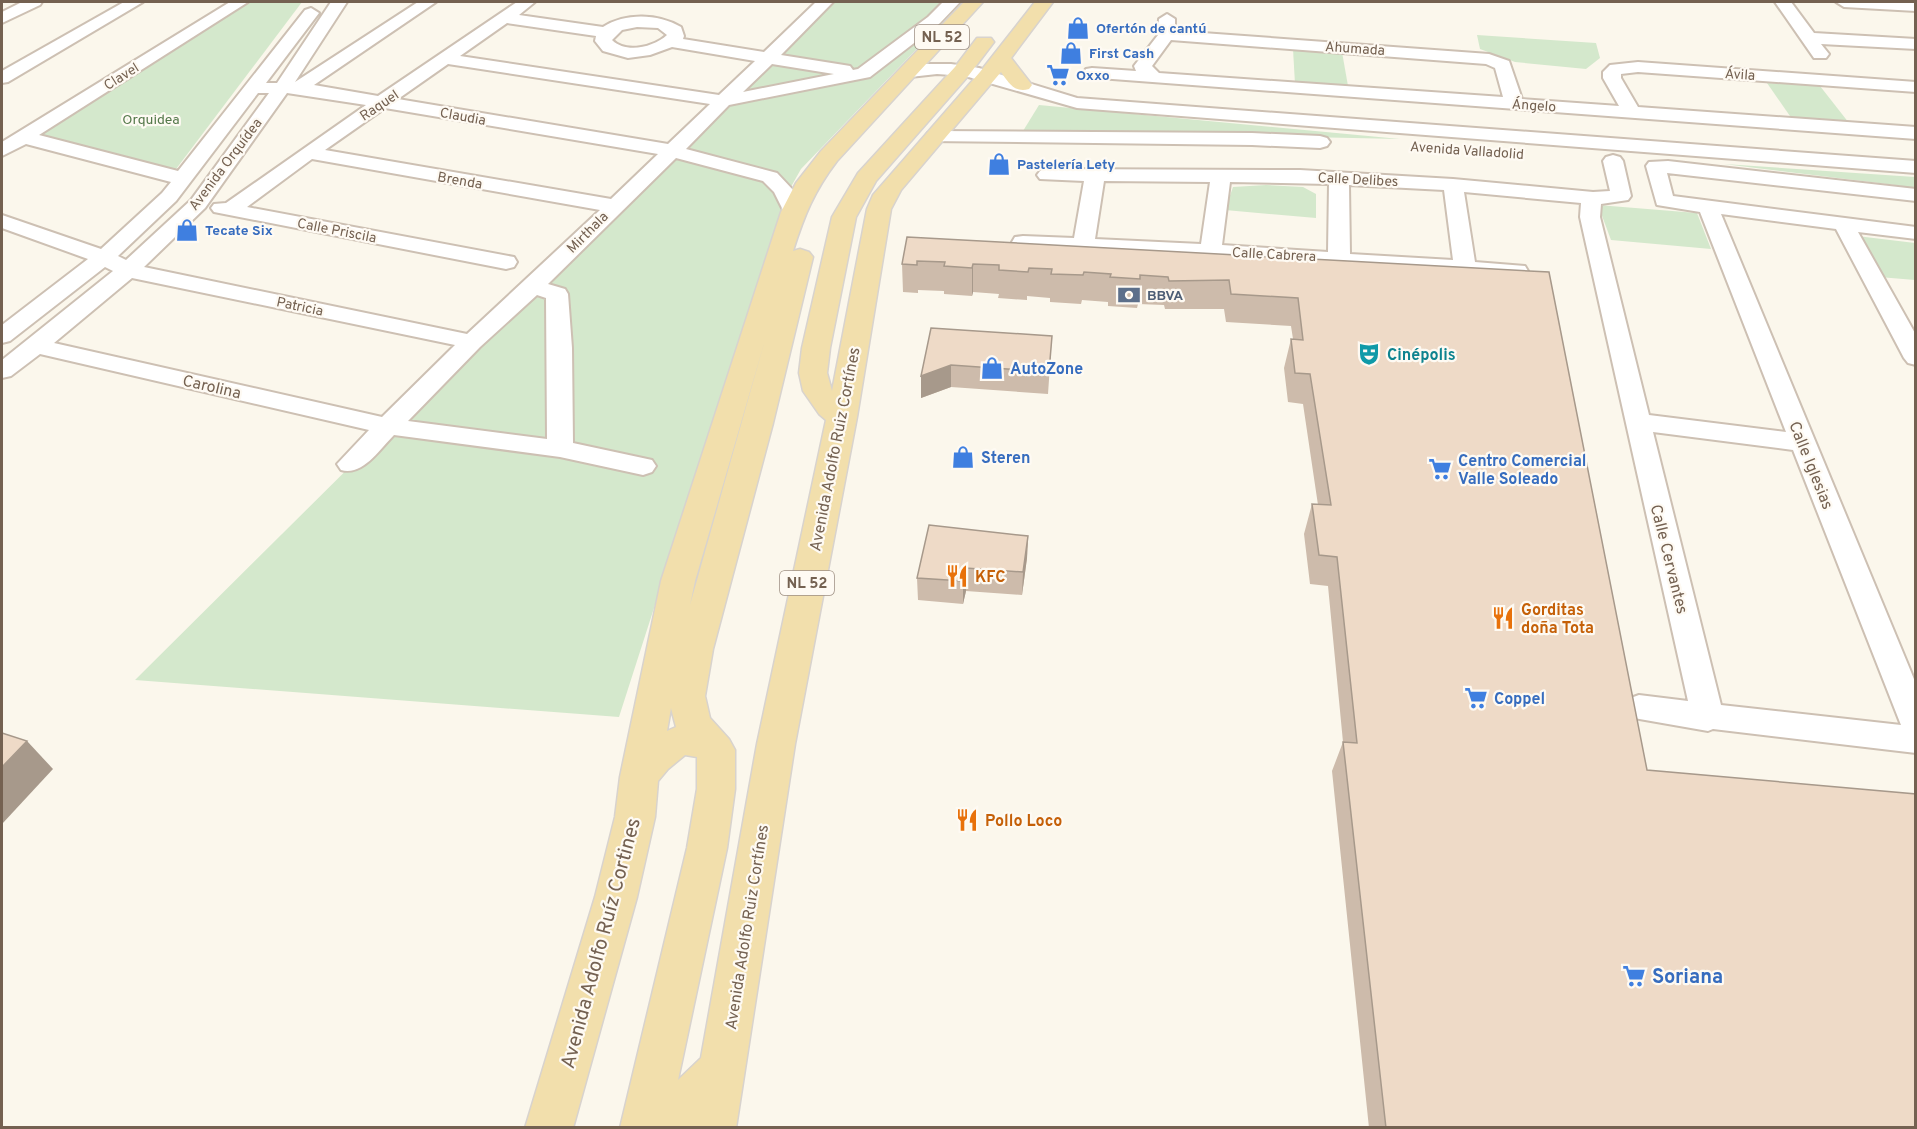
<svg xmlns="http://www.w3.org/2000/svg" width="1917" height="1129" viewBox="0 0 1917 1129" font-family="Overpass,sans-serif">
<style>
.green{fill:#d4e8cc}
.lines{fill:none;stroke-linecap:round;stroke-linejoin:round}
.minor-casing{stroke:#cdc0b3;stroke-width:4}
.major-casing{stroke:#d8d3ce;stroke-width:3}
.minor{fill:#fff;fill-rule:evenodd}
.major{fill:#f2dfac;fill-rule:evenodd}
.wall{fill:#cdbbab}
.shaded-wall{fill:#a7998b}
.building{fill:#eedac7;stroke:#a7998b;stroke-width:1.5}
.labels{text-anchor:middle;stroke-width:4.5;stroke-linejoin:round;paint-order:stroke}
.far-shop-label{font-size:14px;font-weight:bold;fill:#366cbe;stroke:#fefaf3;text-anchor:start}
.far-street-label{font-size:14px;fill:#746151;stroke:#fefaf3}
.far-park-label{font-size:14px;fill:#54784a;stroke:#fefaf3}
.far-service-label{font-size:14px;font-weight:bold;fill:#4e5e75;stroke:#fefaf3;text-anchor:start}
.shield{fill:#fefaf3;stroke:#9d8f82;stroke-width:1.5}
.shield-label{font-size:15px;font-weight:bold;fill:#746151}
.culture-label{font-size:16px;font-weight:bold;fill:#0d838f;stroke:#fefaf3;text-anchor:start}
.shop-label{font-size:16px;font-weight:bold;fill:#366cbe;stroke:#fefaf3;text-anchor:start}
.street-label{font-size:16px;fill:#746151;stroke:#fefaf3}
.food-label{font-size:16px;font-weight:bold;fill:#c56008;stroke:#fefaf3;text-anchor:start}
.near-street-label{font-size:20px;fill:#746151;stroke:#fefaf3}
.near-shop-label{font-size:20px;font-weight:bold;fill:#366cbe;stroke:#fefaf3;text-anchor:start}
</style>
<rect width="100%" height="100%" fill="#fbf7ec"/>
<g class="green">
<polygon points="250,2 302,2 170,177 29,133"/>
<polygon points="834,2 962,2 801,169 787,194 619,717 135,680 415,402"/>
<polygon points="1477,35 1596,43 1600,58 1586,69 1515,62 1480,49"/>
<polygon points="1293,49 1342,52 1348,86 1295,84"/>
<polygon points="1767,83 1820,86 1849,123 1792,119"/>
<polygon points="1039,105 1400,139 1023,131"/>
<polygon points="1724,164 1915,177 1915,188 1895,185"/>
<polygon points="1266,185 1303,187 1316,194 1316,218 1225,210 1233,187"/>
<polygon points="1598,205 1697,213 1711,249 1611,240"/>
<polygon points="1857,236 1915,243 1915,280 1879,277"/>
</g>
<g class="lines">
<g class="minor-casing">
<g id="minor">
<polygon points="22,2 42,2 40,5 2,23 2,12"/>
<polygon points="124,2 143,2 8,82 2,83 2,71"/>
<path d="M230,2H248L39,135L178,171L305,10L311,8L319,13L266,83H277L331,2H347L295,82L418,2H436L314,85L378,96L517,2H535L519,15L603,27C626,12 659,14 681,27L684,36L683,39L764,52L816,2H833L781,55L844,65L850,66L853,70L858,69L928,17L943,2H960L940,23L870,77L729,105L686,149L777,173L793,190L803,212L800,216L793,218L786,216L774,192L763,181L676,158L548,284L565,289L568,294L572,348L573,443L652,460L656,466L652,472L643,475L560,457L394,435C379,450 363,476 341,470L337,464L369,430L40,354L11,376L2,378V360L113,271L105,267L10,341L2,343V325L88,259L2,228V215L101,249L162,193L171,182L26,144L2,156V142ZM507,23L596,36L595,41L603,51L628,58L650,55L672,47L755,61L719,95L460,56ZM637,27L658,28L667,35C654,47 626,54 612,40L622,30ZM448,64L710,104L668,144L398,99ZM772,64L834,74L743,92ZM258,93H269L191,200L126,260L118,256L176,201ZM287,93L366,105L226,203L214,204L211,208L214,212L506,269L514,267L517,262L514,257L247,207L312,159L600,210L467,334L144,267L205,208ZM385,108L658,154L611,199L325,150ZM132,278L455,345L382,417L54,343ZM537,295L546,298L547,439L408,421L480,347Z"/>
<polygon points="1775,2 1791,2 1814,33 1916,39 1916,49 1821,44 1829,54 1826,58 1814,58"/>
<polygon points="1836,2 1916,2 1916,11 1844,7"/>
<path d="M1167,14L1175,19V31L1489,54L1509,61L1522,99L1619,106L1603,78V72L1610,65L1638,62L1916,82V92L1638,72L1621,74V78L1638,107L1916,127V139L1086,77L1083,73L1086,69L1092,68L1136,71L1134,66L1158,35L1159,19ZM1171,40L1486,64L1495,68L1503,97L1159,73L1152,66Z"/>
<polygon points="924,64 951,64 979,68 1077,98 1916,161 1916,173 1077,108 965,76 937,74 910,77 904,76 901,72 904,68"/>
<polygon points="935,131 1252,133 1320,136 1327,138 1330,142 1327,146 1320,148 1252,145 928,141 925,137 928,133"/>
<path d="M1613,155L1620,157L1623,161L1631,196L1628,200L1601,204L1600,217L1649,415L1786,432L1700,212L1657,205L1646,166L1649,162L1668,161L1916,189V201L1667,173L1673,196L1916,227V239L1858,232L1916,335V365L1908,363L1904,358L1836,229L1721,214L1916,684V753L1713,729L1708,731L1628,717L1623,708L1628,699L1639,695L1688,701L1580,217L1581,203L1464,192L1475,262L1525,266L1528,271L1525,276L1517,278L1211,257L1023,248L1015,247L1012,242L1015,237L1023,236L1074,238L1084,181L1040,179L1037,175L1040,171L1047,169L1300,170L1453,179L1593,192L1610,191L1603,161L1606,157ZM1104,181L1210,182L1201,244L1095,239ZM1230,182L1329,184L1328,252L1222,245ZM1349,185L1444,190L1453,260L1350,254ZM1653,432L1793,450L1901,725L1721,705Z"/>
</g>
</g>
<g class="major-casing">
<path id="major" d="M964,2H983L837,161C814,191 804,216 793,251L800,249L809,252L813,257L773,423L713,649L705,696L710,718L729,739L735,750V789L727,848L678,1080L701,1058L757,744L826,420L819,414L803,391L799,373L802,348L832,217L858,173L955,67L977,38H991L994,42L969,75L876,181L856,217L830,348L827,373L832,391L867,209L873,195L980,72L1035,2H1053L1011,58L1032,85L1029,89C1014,93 1009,83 1001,72L901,190L891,209L857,417L795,744L736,1128H620L687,848L697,789V757L685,755L668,769L658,781L655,817L637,897L573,1128H525L595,897L615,817L620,777L661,581L781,212L796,183L821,151ZM765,340L690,605L695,581ZM671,708L676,727L667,731Z"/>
</g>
<use href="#minor" class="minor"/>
<use href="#major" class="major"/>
</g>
<g class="wall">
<polygon points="907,237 1549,272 1647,770 1916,1128 1369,1128 1332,771 1343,742 1328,586 1310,584 1304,534 1312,504 1318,505 1303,404 1288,402 1284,368 1291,339 1293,339 1291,326 1226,322 1224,309 1165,309 1164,305 1138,304 1137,308 1108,306 1108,302 1082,300 1081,304 1050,302 1050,298 1027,296 1027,300 998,298 999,294 973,292 972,296 944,294 944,291 918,290 918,293 903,292 902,264"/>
<polygon points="931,328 1052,336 1048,394 951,387 921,398"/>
<polygon points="1028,536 1027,558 1022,595 966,591 963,604 918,600 917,578"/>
</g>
<g class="shaded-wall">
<polygon points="973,264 973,292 972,296 972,268"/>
<polygon points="951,365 951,387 921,398 921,376"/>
<polygon points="1028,536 1027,558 1022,595 1023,572"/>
<polygon points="966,568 966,591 963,604 963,581"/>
<polygon points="27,741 53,769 2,824 2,767"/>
</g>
<g class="building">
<polygon points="907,237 1549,272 1647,770 1916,794 1916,1128 1386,1128 1343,742 1357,743 1337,557 1319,555 1312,504 1331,505 1310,374 1295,373 1291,339 1303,340 1298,298 1231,294 1229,280 1169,281 1168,277 1140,275 1140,279 1110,277 1111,274 1084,272 1083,275 1051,274 1052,269 1029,268 1028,272 999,270 999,265 973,264 972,268 944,266 945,262 917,261 917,265 902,264"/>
<polygon points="931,328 1052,336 1049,372 951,365 921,376"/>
<polygon points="929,525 1028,536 1023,572 966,568 963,581 917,578"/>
<polygon points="2,733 27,741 2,767"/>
</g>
<defs>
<g id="shop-bare" transform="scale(1.8)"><path d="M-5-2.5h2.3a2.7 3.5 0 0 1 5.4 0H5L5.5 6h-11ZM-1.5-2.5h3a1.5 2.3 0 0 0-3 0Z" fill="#3f7fe0" stroke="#fefaf3" stroke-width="2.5" paint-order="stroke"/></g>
<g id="supermarket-bare" transform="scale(1.8)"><path d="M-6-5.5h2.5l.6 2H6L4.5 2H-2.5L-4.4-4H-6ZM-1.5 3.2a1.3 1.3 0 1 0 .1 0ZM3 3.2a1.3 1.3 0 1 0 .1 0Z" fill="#3f7fe0" stroke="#fefaf3" stroke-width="2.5" paint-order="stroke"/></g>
<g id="bank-bare" transform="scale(1.8)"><path d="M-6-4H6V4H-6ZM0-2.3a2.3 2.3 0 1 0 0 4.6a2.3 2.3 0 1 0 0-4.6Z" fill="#5c6f8a" stroke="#fefaf3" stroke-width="2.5" paint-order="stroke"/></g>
<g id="theatre-bare" transform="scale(1.8)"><path d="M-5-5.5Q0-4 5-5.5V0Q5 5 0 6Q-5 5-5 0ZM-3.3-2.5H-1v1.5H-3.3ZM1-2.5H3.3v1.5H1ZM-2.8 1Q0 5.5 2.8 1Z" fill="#0f9aa8" stroke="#fefaf3" stroke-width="2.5" paint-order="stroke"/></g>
<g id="restaurant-bare" transform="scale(1.8)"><path d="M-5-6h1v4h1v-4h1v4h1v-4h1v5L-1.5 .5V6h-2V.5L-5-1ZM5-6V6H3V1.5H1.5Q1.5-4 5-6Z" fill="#e8710a" stroke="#fefaf3" stroke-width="2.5" paint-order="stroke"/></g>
</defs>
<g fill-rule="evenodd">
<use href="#shop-bare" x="1078" y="28"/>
<use href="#shop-bare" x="1071" y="53"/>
<use href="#supermarket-bare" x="1058" y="75"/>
<use href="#shop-bare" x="999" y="164"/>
<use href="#shop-bare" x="187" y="230"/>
<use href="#bank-bare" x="1129" y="295"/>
<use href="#theatre-bare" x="1369" y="354"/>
<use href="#shop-bare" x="992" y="368"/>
<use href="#shop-bare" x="963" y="457"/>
<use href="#supermarket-bare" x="1440" y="469"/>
<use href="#restaurant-bare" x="957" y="576"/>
<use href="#restaurant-bare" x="1503" y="618"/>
<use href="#supermarket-bare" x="1476" y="698"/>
<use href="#restaurant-bare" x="967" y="820"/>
<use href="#supermarket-bare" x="1634" y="976"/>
</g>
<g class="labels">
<g class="far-shop-label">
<text x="1096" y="33">Ofertón de cantú</text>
<text x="1089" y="58">First Cash</text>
<text x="1076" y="80">Oxxo</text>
<text x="1017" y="169">Pastelería Lety</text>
<text x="205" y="235">Tecate Six</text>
</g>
<g class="far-street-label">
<text transform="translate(1355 48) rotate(4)" y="5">Ahumada</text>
<text transform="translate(1740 74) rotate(4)" y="5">Ávila</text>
<text transform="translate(121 76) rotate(-32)" y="5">Clavel</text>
<text transform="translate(379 105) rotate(-34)" y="5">Raquel</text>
<text transform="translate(1534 105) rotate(4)" y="5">Ángelo</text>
<text transform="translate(463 116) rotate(10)" y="5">Claudia</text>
<text transform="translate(1467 150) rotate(4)" y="5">Avenida Valladolid</text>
<text transform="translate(225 164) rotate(-53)" y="5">Avenida Orquídea</text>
<text transform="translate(1358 179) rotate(3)" y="5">Calle Delibes</text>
<text transform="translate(460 180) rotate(10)" y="5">Brenda</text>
<text transform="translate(337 230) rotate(11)" y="5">Calle Priscila</text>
<text transform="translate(587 232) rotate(-45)" y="5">Mirthala</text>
<text transform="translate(1274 254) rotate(3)" y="5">Calle Cabrera</text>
<text transform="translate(300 306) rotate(12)" y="5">Patricia</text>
</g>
<g class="far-park-label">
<text x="151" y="124">Orquidea</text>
</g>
<g class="far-service-label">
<text x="1147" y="300">BBVA</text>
</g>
<g class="shield">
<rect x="915" y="25" width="54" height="24" rx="4.5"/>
<rect x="780" y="571" width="54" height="24" rx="4.5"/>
</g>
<g class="shield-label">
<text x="942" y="42">NL 52</text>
<text x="807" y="588">NL 52</text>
</g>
<g class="culture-label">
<text x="1387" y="360">Cinépolis</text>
</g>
<g class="shop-label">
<text x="1010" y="374">AutoZone</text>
<text x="981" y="463">Steren</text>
<text x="1458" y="466">Centro Comercial<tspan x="1458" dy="18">Valle Soleado</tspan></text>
<text x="1494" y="704">Coppel</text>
</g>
<g class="street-label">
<text transform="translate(212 386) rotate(13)" y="6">Carolina</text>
<text transform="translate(834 449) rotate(-79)" y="6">Avenida Adolfo Ruiz Cortínes</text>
<text transform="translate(1812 465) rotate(68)" y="6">Calle Iglesias</text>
<text transform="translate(1670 559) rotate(76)" y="6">Calle Cervantes</text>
<text transform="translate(746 927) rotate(-81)" y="6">Avenida Adolfo Ruiz Cortínes</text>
</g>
<g class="food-label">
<text x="975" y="582">KFC</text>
<text x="1521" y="615">Gorditas<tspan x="1521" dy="18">doña Tota</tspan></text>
<text x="985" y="826">Pollo Loco</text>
</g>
<g class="near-street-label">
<text transform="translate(600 943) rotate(-75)" y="7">Avenida Adolfo Ruíz Cortines</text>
</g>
<g class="near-shop-label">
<text x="1652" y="983">Soriana</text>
</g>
</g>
<rect width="1917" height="1129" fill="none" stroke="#746151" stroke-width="6"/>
</svg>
